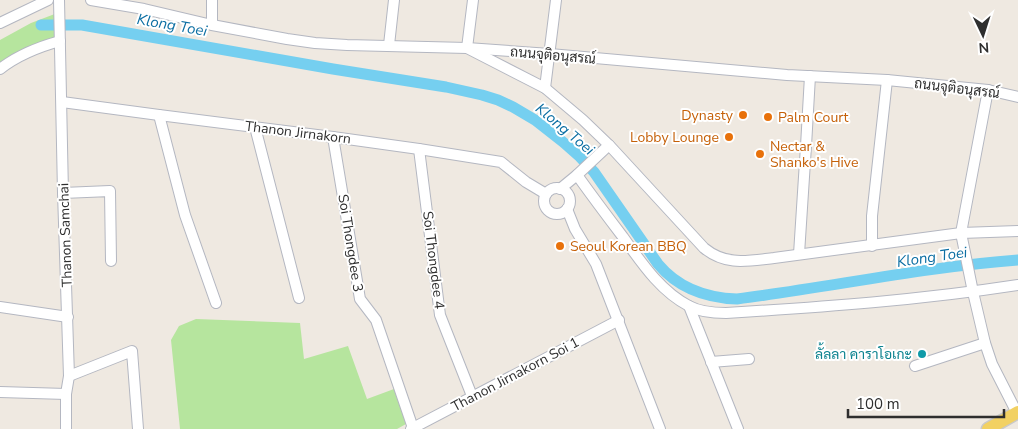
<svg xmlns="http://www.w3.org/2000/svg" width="1018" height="429" viewBox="0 0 1018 429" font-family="'Nunito Sans',Sarabun,sans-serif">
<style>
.green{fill:#b6e59e}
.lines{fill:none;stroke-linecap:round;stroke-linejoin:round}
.canal{stroke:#75cff0;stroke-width:11}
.minor-casing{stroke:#b4b7c1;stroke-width:12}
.major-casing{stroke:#c9c9c9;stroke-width:15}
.minor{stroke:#fff;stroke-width:10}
.major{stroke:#f2d163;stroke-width:12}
.food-dot{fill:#e8710a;stroke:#fff;stroke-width:2}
.culture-dot{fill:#0f9aa8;stroke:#fff;stroke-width:2}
.labels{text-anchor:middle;stroke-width:4;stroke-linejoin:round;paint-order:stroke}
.street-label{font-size:14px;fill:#2e2e2e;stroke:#fff}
.food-label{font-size:14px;fill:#c56008;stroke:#fff;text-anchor:start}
.culture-label{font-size:14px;fill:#0d838f;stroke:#fff;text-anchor:end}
.water-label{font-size:15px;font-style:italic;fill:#0d6fa3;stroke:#fff}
</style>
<rect width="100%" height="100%" fill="#efe9e1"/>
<g class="green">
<polygon points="60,12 60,45 29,56 0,73 0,40 31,23"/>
<polygon points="196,319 300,323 304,359 348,346 367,399 394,389 406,424 397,429 180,429 171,340 179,326"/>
</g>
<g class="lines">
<path class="canal" d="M41,25H82L333,69L446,87L482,95L498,100L513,107L535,120L563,142L580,157L594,172L658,264C678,288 707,298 737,299C831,287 924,267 1018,260"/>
<g class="minor-casing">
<g id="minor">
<polyline points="59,0 63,193 69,376 66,394 66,429"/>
<polyline points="91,0 144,9 212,25 287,39 315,43 347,45 467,48 550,54 787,75 887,80 988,90 1018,97"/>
<polyline points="212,0 212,25"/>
<path d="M473,0L467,48L545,88L583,120L609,145L704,248C726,266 747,261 774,258L961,233L1018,231"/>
<polyline points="0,23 48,0"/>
<polyline points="389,45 394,0"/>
<path d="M0,69C18,55 38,47 60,41"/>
<polyline points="545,88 556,0"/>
<polyline points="988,90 961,233 973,292 985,343 992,364 1017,413"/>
<polyline points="62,102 159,115 333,137 419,149 501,162 526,182 546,194"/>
<polyline points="159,115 185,215 216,303"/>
<polyline points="255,127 299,298"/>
<polyline points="333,137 360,299 376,320 413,428"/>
<polyline points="419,149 440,315 472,396"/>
<path d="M577,175C592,196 607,216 623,237C641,262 660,291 689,306C700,312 713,313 726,313C824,307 921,300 1018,285"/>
<circle cx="557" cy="201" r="13"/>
<polyline points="560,189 577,175 609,145"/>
<polyline points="63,193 110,191 111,261"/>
<polyline points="567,209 575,229 596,264 660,429"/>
<polyline points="872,246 872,216 887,80"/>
<polyline points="799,254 806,146 810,76"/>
<polyline points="689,306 738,429"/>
<polyline points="0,307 68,317"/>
<polyline points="711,362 749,359"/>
<polyline points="915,366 985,343"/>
<polyline points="69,376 132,351 138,429"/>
<polyline points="0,392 66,394"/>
<polyline points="411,429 619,320"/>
</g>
</g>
<g class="major-casing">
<polyline id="major" points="988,429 1018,412"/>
</g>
<use href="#minor" class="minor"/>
<use href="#major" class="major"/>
</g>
<g class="food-dot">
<circle cx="743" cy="115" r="5"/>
<circle cx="768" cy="117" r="5"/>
<circle cx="729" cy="137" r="5"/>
<circle cx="760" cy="154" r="5"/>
<circle cx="560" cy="246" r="5"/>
</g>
<circle class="culture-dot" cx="922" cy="354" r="5"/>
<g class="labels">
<g class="street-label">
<text transform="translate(553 55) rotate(5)" y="5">ถนนจุติอนุสรณ์</text>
<text transform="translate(957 88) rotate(7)" y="5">ถนนจุติอนุสรณ์</text>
<text transform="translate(298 132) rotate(7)" y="5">Thanon Jirnakorn</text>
<text transform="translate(65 235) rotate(-92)" y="5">Thanon Samchai</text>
<text transform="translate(351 243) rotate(81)" y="5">Soi Thongdee 3</text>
<text transform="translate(434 260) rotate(83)" y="5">Soi Thongdee 4</text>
<text transform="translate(515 374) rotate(-28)" y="5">Thanon Jirnakorn Soi 1</text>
</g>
<g class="food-label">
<text x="733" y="120" text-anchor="end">Dynasty</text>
<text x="778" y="122">Palm Court</text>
<text x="719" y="142" text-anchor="end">Lobby Lounge</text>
<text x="770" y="151">Nectar &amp;<tspan x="770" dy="16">Shanko's Hive</tspan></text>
<text x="570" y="251">Seoul Korean BBQ</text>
</g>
<g class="culture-label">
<text x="912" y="359">ลั้ลลา คาราโอเกะ</text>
</g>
<g class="water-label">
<text transform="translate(172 25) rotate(10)" y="5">Klong Toei</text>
<text transform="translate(565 129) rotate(40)" y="5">Klong Toei</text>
<text transform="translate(932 257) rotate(-8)" y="5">Klong Toei</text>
</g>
</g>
<g transform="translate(983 35) rotate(176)" stroke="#ffffff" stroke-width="4" paint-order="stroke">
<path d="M0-4L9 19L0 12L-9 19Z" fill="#2e2e2e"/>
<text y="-8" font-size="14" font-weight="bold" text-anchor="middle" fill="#2e2e2e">N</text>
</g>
<path d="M848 409v8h156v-8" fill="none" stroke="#2e2e2e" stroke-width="2.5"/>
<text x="856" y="409" font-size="15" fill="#2e2e2e" stroke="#ffffff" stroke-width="4" paint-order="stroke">100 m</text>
</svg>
